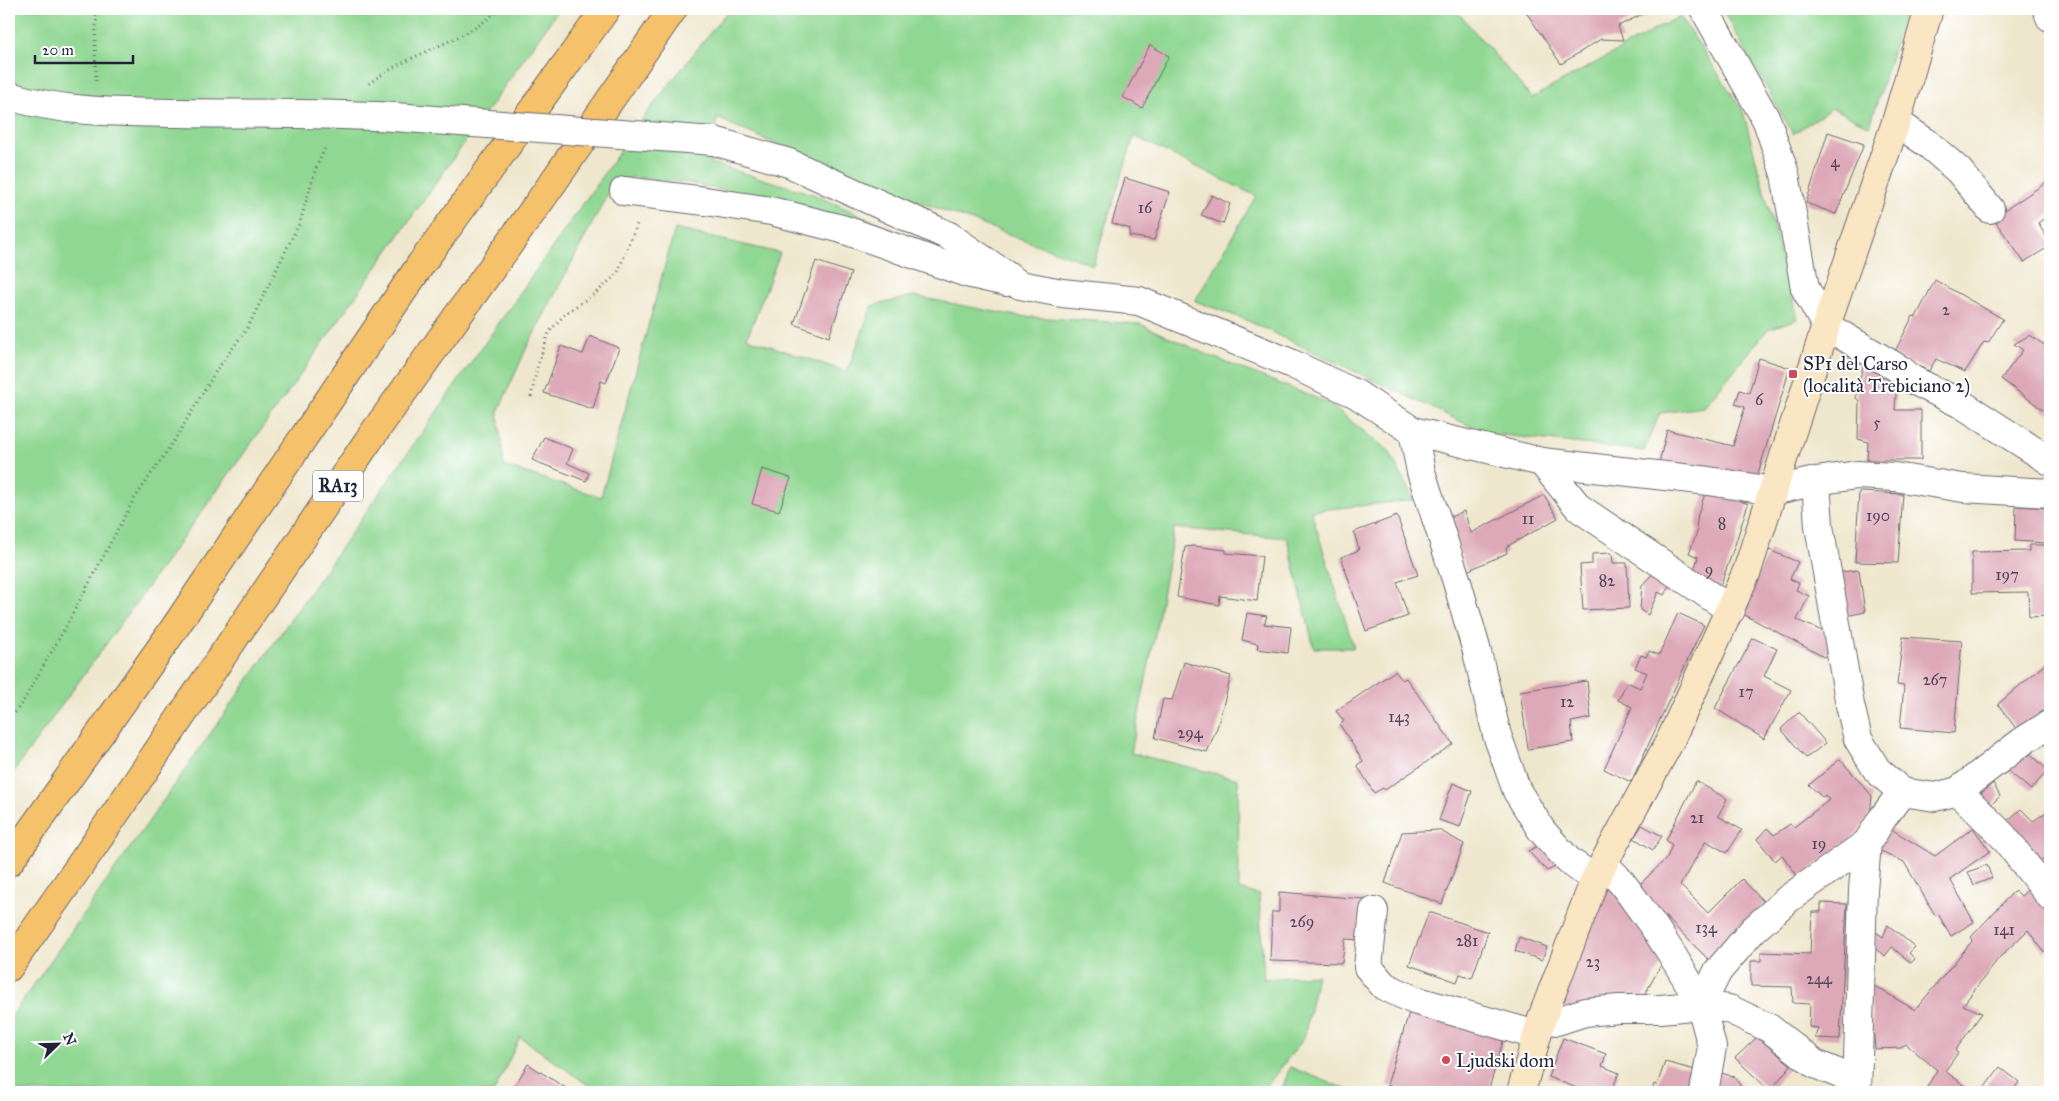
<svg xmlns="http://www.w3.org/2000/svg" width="2059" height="1101" viewBox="0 0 2059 1101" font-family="'IM FELL Great Primer',serif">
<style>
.grass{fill:#8fd792;stroke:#587c66}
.building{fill:#dda8b7}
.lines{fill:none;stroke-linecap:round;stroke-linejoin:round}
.street-casing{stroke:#6a676e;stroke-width:30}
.secondary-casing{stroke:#6a676e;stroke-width:30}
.highway-casing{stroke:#6a676e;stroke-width:30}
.path{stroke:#6a676e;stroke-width:3;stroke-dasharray:1 4;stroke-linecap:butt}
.street{stroke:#fff;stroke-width:28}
.secondary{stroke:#fbe6c4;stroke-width:28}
.highway{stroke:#f5c16b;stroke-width:28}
.street-bridge-casing{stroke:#6a676e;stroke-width:30;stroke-linecap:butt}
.street-bridge{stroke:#fff;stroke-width:28}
.poi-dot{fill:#d1495b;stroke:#fff;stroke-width:2}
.labels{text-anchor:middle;stroke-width:4;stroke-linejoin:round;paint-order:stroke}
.number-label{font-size:16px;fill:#51445a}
.shield{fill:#fff;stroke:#646476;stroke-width:1}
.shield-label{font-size:18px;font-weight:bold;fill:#22223b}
.poi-label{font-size:19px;fill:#22223b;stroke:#fff;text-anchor:start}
</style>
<rect width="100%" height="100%" fill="#fff"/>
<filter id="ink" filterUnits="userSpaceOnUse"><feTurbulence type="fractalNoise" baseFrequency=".02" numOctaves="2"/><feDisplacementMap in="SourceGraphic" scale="10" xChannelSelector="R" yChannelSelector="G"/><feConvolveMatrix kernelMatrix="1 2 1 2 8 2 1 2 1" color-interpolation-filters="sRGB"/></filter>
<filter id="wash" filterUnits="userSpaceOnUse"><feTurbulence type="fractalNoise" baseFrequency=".0096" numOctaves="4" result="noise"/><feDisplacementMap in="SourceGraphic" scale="20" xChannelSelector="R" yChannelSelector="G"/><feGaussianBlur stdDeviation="1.12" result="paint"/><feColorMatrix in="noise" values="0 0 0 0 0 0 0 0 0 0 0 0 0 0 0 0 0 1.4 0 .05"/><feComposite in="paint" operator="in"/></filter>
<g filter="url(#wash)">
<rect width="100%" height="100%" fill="#efe7cd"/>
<g class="grass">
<polygon points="9,9 559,9 276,409 9,778"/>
<polygon points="729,9 1455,9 1532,98 1680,16 1743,111 1798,319 1768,329 1704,407 1660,413 1644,451 1485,433 1244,319 1195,301 1256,196 1134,136 1093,265 838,172 717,118 710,163 813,194 959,259 821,212 690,183 631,177 612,186 526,349 498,412 504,466 601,497 675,229 780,253 747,338 847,372 872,306 913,296 1017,316 1140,324 1203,353 1328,403 1389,451 1414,500 1311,511 1354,648 1314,648 1287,538 1174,528 1158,619 1131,753 1238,779 1239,889 1259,895 1264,979 1317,975 1304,1038 1262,1092 598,1092 520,1037 494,1092 9,1092 9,1020 646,114"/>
<polygon points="1722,9 1905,9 1870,126 1832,108 1793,134"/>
<polygon points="1290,1067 1353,1092 1281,1092"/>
</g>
<g id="blocks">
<g class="building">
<polygon points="1524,9 1653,9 1618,26 1623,40 1601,39 1561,64"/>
<polygon points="1150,45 1169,56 1142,108 1123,97"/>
<polygon points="1828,132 1864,144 1836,214 1806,203"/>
<polygon points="1125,178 1170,192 1154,240 1129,236 1130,229 1112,223"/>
<polygon points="2050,180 2050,214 2038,223 2050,243 2050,246 2024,262 1993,218"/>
<polygon points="1212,195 1230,204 1223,224 1201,215"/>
<polygon points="816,261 851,273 829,337 794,324"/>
<polygon points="1935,280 2003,319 1988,343 1984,342 1965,372 1936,359 1929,371 1893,355 1913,316 1916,317"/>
<polygon points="2030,335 2050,349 2050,415 2001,379 2023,350 2014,344"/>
<polygon points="590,336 619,348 606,383 601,381 593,409 544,393 561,346 583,354"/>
<polygon points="1759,358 1790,368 1756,480 1659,463 1667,430 1733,446 1745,407 1735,404 1740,390 1749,393"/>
<polygon points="1863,365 1900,386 1896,394 1895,410 1921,410 1921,460 1867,460 1868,442 1858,439 1859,401 1856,398"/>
<polygon points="544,437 573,449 567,463 589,473 586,481 532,460"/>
<polygon points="762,469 791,478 779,511 752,504"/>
<polygon points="1707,488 1748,504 1734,548 1719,589 1692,577 1698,557 1689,553 1698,530 1696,527 1698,514"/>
<polygon points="1859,492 1903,494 1898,563 1855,562"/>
<polygon points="1544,495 1558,518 1506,547 1507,553 1467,571 1448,518 1464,511 1471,533"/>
<polygon points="2016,506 2050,508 2047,543 2015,541"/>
<polygon points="1397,516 1418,575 1397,582 1408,616 1366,631 1341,557 1359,550 1354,532"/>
<polygon points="2029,545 2050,545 2050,616 2029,617 2028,592 1972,593 1972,552 2029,551"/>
<polygon points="1193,546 1226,550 1226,553 1262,556 1257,601 1220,596 1219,605 1177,597 1185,547"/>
<polygon points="1769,550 1798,562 1790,579 1799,583 1796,590 1809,596 1797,620 1829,634 1830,645 1824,657 1741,613"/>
<polygon points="1612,553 1613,563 1627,563 1629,608 1583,610 1580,565 1592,564 1592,554"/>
<polygon points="1657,569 1673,579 1664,595 1658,592 1648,615 1640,610 1642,585"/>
<polygon points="1859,570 1865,612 1841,617 1831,573"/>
<polygon points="1247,613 1267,616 1264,624 1291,627 1288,653 1257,649 1258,644 1242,640"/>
<polygon points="1678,613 1704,625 1631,782 1604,769 1632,707 1618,700 1627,682 1640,688 1647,673 1635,668 1641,655 1646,657 1649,651 1659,655"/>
<polygon points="1903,637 1962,641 1954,733 1900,728 1904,686 1897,685"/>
<polygon points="1753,638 1777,649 1764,676 1791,690 1764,739 1715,708"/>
<polygon points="2050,660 2050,711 2020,734 1998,704"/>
<polygon points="1184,662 1231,676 1217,728 1207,752 1155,738 1163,699 1172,700"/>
<polygon points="1395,671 1402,680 1406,678 1453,744 1385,790 1383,788 1374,793 1357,765 1363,761 1340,725 1344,721 1336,711"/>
<polygon points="1587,681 1591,718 1571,722 1573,742 1528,749 1520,691"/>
<polygon points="1799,712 1826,743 1806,758 1781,729"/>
<polygon points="2026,750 2048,770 2031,790 2007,770"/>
<polygon points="1840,759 1872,796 1870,815 1857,833 1799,878 1782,855 1775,861 1757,839 1767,828 1774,835 1790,824 1794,827 1829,800 1825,795 1822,797 1809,785"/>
<polygon points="1696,781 1727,799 1718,816 1742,830 1727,853 1706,841 1680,885 1708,913 1742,879 1765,903 1711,962 1636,888 1667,858 1672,845 1666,840"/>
<polygon points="1453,783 1472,791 1460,827 1439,820"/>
<polygon points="1993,783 2000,796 1986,810 1977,797"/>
<polygon points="2021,809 2033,821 2050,810 2050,854 2037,863 2000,827"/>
<polygon points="1642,825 1662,836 1653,850 1634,838"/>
<polygon points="1888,827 1935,856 1973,828 1990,851 1950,879 1974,922 1951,936 1938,914 1935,915 1904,862 1875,848"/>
<polygon points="1439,830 1464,844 1442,904 1385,883 1402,832"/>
<polygon points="1542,844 1561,864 1547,871 1528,851"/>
<polygon points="1987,865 1992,878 1974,885 1968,872"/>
<polygon points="1609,884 1665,958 1642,999 1559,1008 1583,944"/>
<polygon points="2032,886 2050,911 2050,947 2044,952 2028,930 1998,959 1963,1005 1982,1013 1955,1051 1958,1053 1945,1071 1971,1090 1969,1092 1924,1092 1937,1070 1906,1044 1901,1048 1875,1049 1871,1003 1871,984 1915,1010 1973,940 1971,937 2015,890 2021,896"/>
<polygon points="1279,892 1364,899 1361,940 1345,939 1342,963 1270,961 1272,912 1279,912"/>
<polygon points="1821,903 1847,904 1840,1039 1815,1038 1818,1028 1809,1027 1810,1004 1793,1003 1792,987 1751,986 1751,961 1761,961 1761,952 1810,954 1812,912 1821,912"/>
<polygon points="1429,912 1488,932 1472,978 1460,974 1457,982 1409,965"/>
<polygon points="1888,925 1915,947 1909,953 1915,959 1911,963 1892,947 1885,956 1874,948 1876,932 1883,937"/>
<polygon points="1519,937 1547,947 1542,960 1515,951"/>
<polygon points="1411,1006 1505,1035 1488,1092 1411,1092 1387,1085"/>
<polygon points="1757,1037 1791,1065 1770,1091 1735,1058"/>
<polygon points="1563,1038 1606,1054 1602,1066 1619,1073 1611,1092 1575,1092 1577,1088 1548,1077"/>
<polygon points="1665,1062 1695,1070 1690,1092 1652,1092 1654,1084 1657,1085"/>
<polygon points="528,1064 572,1092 511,1092"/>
<polygon points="2000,1067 2019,1082 2012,1092 1981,1092"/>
<polygon points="1718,1072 1735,1077 1744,1092 1716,1092"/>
</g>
</g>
</g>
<g filter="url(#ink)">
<use href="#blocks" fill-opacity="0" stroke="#6a676e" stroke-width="1"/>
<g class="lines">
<g class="street-casing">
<g id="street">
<polyline points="1704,9 1767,121 1785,174 1805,288 1826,326 1901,370 1913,380 1963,405 2050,461"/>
<polyline points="2047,9 2050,17"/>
<path d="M9,96C66,113 119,112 178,113C250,114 322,113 394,117"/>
<polyline points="1896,122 1927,143 1959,171 1990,209"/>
<polyline points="714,141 789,163 949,236 1020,285 1062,293 1139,301 1290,363 1356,394 1413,431 1542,462 1709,481 1772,491 1816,481 1857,475 1895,477 1963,488 2050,493"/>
<polyline points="624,191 705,201 771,211 842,229 967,273 1007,282"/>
<polyline points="1413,431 1421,472 1457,582 1476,648 1497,735 1517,791 1542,831 1569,861 1595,879"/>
<polyline points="1542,462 1579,508 1731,610"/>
<polyline points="1816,481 1819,526 1850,705 1858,739 1877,770 1902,792"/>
<polyline points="1958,791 2023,741 2050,724"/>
<path d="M1603,865C1617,875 1626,888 1636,902C1661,935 1682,969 1701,1005"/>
<polyline points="1374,911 1368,967 1384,986 1414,1000 1536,1035"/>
<polyline points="1542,1018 1557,1021 1585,1012 1619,1009 1661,1009 1701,1005 1729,1009 1769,1028 1815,1064 1857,1081"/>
<polyline points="1704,1092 1712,1047 1701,1005 1718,971 1753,930 1788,899 1867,843 1882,819 1902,792 1935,797 1958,791 2003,836 2050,896"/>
<polyline points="1857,1092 1863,890 1867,843"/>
</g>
</g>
<g class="secondary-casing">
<polyline id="secondary" points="1521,1092 1542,1018 1595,879 1670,741 1747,571 1826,326 1896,122 1929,9"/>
</g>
<g class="highway-casing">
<g id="highway">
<polyline points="9,862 167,639 421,264 606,9"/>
<polyline points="9,967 92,848 368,441 547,191 673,9"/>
</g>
</g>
<g class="path">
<polyline points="96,81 95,43 97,9"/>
<path d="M369,84C374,79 381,75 388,71C424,49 468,39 499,9"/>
<polyline points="531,397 537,368 549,332 566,313 596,293 617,274 638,222"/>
<polyline points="9,721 24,700 65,628 133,501 179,433 216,371 248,327 300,222 316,168 326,146"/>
</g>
<use href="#street" class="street"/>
<use href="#secondary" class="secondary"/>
<use href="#highway" class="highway"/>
<g class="street-bridge-casing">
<polyline id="street-bridge" points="394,117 714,141"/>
</g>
<use href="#street-bridge" class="street-bridge"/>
</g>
</g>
<g class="poi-dot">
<rect x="1788" y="369" width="10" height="10" rx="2.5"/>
<circle cx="1446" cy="1060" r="5"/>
</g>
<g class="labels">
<g class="number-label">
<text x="1835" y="167">4</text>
<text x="1145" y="213">16</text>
<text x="1946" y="315">2</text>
<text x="1759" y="405">6</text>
<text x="1877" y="428">5</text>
<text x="1878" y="521">190</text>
<text x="1528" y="524">11</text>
<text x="1722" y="529">8</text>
<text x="1709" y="575">9</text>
<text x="2007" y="580">197</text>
<text x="1607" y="586">82</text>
<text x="1935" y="685">267</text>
<text x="1746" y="697">17</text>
<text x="1567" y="707">12</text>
<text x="1399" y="722">143</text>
<text x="1190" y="738">294</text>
<text x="1697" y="823">21</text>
<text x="1819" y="849">19</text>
<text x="1302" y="927">269</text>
<text x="1706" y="933">134</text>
<text x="2004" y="935">141</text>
<text x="1467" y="946">281</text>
<text x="1593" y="967">23</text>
<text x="1819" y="984">244</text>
</g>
<rect class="shield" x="313" y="470.5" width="50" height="31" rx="4"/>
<g class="shield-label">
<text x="338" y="492">RA13</text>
</g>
<g class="poi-label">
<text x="1803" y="370">SP1 del Carso<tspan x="1803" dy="22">(località Trebiciano 2)</tspan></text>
<text x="1456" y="1067">Ljudski dom</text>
</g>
</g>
<rect width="2059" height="1101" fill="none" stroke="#fff" stroke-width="30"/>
<g transform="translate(58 1044) rotate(67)" stroke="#ffffff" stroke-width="4" paint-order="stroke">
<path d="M0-4L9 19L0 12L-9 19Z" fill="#22223b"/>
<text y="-8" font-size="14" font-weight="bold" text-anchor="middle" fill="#22223b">N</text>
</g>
<path d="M35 55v8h98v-8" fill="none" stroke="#22223b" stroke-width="2.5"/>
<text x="42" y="55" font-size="15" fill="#22223b" stroke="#ffffff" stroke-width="4" paint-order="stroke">20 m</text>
</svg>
